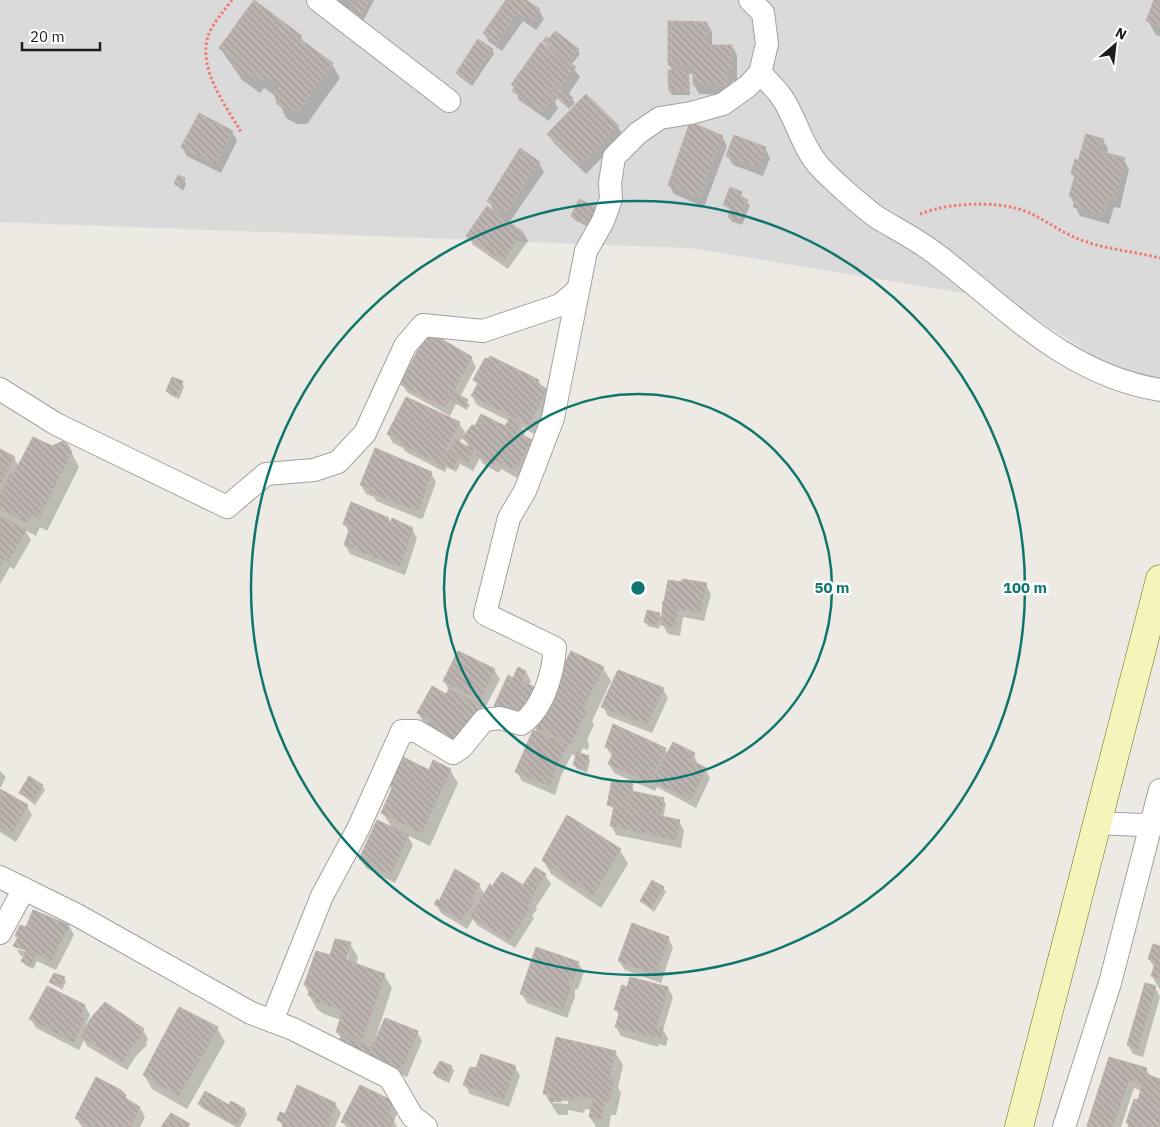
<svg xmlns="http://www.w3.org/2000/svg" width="1160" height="1127" viewBox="0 0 1160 1127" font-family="'IBM Plex Sans',sans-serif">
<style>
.residential{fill:#dbdada}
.shadow{fill:#0003;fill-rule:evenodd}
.building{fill:url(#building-back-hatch);stroke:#beb0a7}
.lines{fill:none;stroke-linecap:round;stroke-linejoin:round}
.street-casing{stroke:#a1a1a1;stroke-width:24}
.secondary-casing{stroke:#656a0e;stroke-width:29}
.path{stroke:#ed7b74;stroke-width:3;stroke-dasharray:2.5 2.5;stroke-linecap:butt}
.street{stroke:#fff;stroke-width:22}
.secondary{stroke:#f4f4bb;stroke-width:28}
.ring{fill:none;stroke:#0f766e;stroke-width:2.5}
.centre{fill:#0f766e;stroke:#fff;stroke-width:2.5}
.ring-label{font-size:15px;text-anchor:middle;font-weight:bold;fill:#0f766e;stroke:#fff;stroke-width:5;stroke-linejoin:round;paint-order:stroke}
</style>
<defs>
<pattern id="building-back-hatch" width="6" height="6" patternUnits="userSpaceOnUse" patternTransform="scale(1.25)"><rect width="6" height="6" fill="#bdb5b1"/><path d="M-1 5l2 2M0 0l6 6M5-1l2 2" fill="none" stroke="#a29b98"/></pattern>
</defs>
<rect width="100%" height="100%" fill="#edeae4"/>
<polygon class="residential" points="0,0 1160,0 1160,399 1007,300 689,248 0,222"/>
<g class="shadow">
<polygon points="322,0 374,0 360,27"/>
<polygon points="507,0 524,0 539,10 544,19 536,30 523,21 502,51 489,42 484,33"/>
<polygon points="1155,0 1160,0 1160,36 1156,35 1148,21"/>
<polygon points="707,23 712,32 712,46 732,46 737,55 737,81 732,81 732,95 699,94 694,85 694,74 689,74 690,95 672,95 670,91 673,71 669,65"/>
<polygon points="301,37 305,44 332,64 340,78 307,124 297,124 286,118 275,94 274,95 264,88 260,93 242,80 220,48"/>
<polygon points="545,41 578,50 580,54 571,65 580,77 568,95 575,103 569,109 557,98 555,102 558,108 549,121 519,100 513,85 550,50"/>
<polygon points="492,50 494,54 472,86 460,77 457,73"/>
<polygon points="586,96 618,127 623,136 586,174 554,143 549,134"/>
<polygon points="232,132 237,141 221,173 187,156 182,147"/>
<polygon points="722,137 727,146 704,207 674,194 669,185"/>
<polygon points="1103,140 1108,149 1107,154 1124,160 1129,169 1120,208 1114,207 1109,224 1080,216 1070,196 1075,179 1072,173 1079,162"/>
<polygon points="765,148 770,158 763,176 733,165 728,156"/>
<polygon points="520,149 539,163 544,172 509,223 523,232 528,241 508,269 473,245 468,236 495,213 489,202"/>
<polygon points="184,179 186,184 183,191 175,184"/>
<polygon points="741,193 742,199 750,205 742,225 731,221 729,217 732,211 724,205"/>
<polygon points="580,201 596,231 575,220 573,216"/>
<polygon points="471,358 476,367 460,397 470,405 467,410 456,404 450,416 407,392 401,383"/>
<polygon points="475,380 538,381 552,399 534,434 522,427 525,434 523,437 532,441 537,450 521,477 518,475 517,478 501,469 499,473 483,464 480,458 473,471 460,464 456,472 447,467 445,472 406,452 403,448 393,443 388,434 407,399 459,423 465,432 459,443 469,448 464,438 506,428 509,421 477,405 472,396 478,385"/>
<polygon points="182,382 184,387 179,399 170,395 167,391"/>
<polygon points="68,446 79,467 47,531 40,527 36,536 25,530 31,540 14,569 10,567 0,584 0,517 2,518 0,515 0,450 14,458 19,466 52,448"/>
<polygon points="431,473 436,482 423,518 421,519 376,501 374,497 366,494 361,485"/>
<polygon points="388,519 392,524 412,529 417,538 405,575 350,554 345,545 350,533 344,524"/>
<polygon points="706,585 711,594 704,621 683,617 680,636 668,634 661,622 659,629 648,626 645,622 659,614 663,620"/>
<polygon points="603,668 611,681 592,721 594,725 587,740 589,745 588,750 583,748 580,754 588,757 590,761 587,773 577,769 574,765 577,757 572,754 561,776 555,795 522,781 517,772 538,733 533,725 500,715 495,706 519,669 526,672 531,681 529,686 539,691"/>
<polygon points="494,670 500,679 485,708 480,706 486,716 428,725 423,722 418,713 446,695 449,690 444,681"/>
<polygon points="663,689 668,698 652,733 608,716 603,707"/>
<polygon points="606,747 665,749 668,755 694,754 698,765 705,769 710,778 696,808 657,787 655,791 614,773 609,764 612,756"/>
<polygon points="450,770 458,783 430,846 407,835 413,845 395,883 366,868 360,859 392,828 383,813 392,790 389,784 429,771"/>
<polygon points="0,771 6,777 1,787 0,787"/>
<polygon points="632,785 634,793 663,799 666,804 663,818 679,821 684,831 681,848 616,835 611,825 614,809 608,805"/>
<polygon points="42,786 45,790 35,805 20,793"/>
<polygon points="0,790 27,806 32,815 16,842 0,832"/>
<polygon points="620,850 628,864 601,908 551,874 543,860"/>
<polygon points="545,875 551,884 536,907 537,909 532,916 534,918 515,948 477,925 473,919 467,929 441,913 436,904 479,885 485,896 523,887"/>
<polygon points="652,882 663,888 666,892 654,912 641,901"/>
<path d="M69,926L74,935L56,970L37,961L33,969L25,965L23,961L25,957L20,955L15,946L19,939L17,936L26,929ZM17,946L28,950V952L16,949Z"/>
<polygon points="668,938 673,947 661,983 625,970 619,961"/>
<path d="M350,944L358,957L356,965L384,975L392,988L374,1042L417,1032L422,1041L407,1077L375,1065L342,1040L337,1032L341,1020L324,1014L317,1009L309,995L305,984L331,957ZM347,953H349L346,966H343Z"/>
<polygon points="1160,948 1160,990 1152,976 1155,968 1149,959"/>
<polygon points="578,963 584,972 578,989 575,989 575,997 567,1018 527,1003 522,994"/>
<polygon points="64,978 66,982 62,990 51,981"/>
<polygon points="48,987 85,1006 90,1015 86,1024 87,1027 143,1030 148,1039 146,1043 147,1045 136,1056 127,1070 87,1046 84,1040 79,1050 36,1028 31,1019"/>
<polygon points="1155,987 1160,997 1143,1057 1133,1054 1128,1045"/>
<polygon points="668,988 673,997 663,1030 668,1038 666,1046 658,1044 658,1047 621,1036 616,1027 619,1016 616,1010 628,989"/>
<polygon points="217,1028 225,1042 187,1109 152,1089 144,1075"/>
<path d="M615,1052L623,1065L618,1088L621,1093L616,1115H611L609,1127H596L590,1117L591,1110L585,1109L584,1113L568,1110V1115H558L545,1094ZM553,1100L568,1101V1104L553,1103Z"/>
<polygon points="1110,1058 1146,1069 1151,1077 1160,1080 1160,1127 1129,1127 1127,1123 1142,1091 1134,1088 1121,1127 1089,1127"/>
<polygon points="452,1067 454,1071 449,1083 436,1077 434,1073"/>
<polygon points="515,1067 520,1076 509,1107 470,1094 465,1085 477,1070"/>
<polygon points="125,1095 129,1102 140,1108 145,1117 140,1127 82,1127 76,1118"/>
<polygon points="392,1102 398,1111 394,1121 397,1127 346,1127 343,1122"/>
<polygon points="199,1104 230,1106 244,1110 247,1114 240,1127 236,1127 202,1108"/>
<polygon points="335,1104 341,1113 335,1127 283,1127 279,1120 285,1116"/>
</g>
<g class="building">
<polygon points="254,0 302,36 300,39 333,63 299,111 288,111 277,104 274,92 280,86 269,78 266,82 255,75 251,80 233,66 237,61 219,48"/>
<polygon points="355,0 370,0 357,23 346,17"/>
<polygon points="506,0 526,0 540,9 531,22 518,13 497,43 483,33"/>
<polygon points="1154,0 1160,0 1160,26 1146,21"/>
<polygon points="668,21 707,22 707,45 732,45 732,73 728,73 727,86 693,85 693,66 668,65"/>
<polygon points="555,31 579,49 569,61 543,41 546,37 549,39"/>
<polygon points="478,39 493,49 470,83 456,73"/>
<polygon points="541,42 576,67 562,87 557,83 549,94 554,98 543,113 512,91 515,87 511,85"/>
<polygon points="668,70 688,70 688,91 669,91"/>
<polygon points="558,85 573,98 567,106 552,93"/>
<polygon points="586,94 619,126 580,166 547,134"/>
<polygon points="199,113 233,131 216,165 181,147"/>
<polygon points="690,122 723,136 699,198 668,185"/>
<polygon points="1086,134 1104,139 1100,151 1125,158 1120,174 1123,175 1115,200 1109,198 1104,216 1073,207 1076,198 1069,196 1075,175 1071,174 1075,159 1078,161"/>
<polygon points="734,135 766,147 758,168 726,156"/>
<polygon points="520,148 540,162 505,214 487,201"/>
<polygon points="178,175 185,178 181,187 174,184"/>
<polygon points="730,187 742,192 740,196 748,200 739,222 728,217 731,208 723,205"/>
<polygon points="579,199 602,210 594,227 571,216"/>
<polygon points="487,206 523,232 503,261 466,236"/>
<polygon points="428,331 472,357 445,407 400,384"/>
<polygon points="490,356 539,380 537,383 547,389 529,425 471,396 478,383 473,380 485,358 488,359"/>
<polygon points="172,377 183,381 176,396 166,391"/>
<polygon points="454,392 468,400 465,407 450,399"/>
<polygon points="406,397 460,422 439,464 399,443 401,441 387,434"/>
<polygon points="481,414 505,426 510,418 521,424 516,432 532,440 516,469 513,467 511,469 496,461 494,465 476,455 478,452 474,450 468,463 448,453 455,439 468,447 470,444 462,438 472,425 475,426"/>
<polygon points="33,437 52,446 63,441 68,445 72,452 39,518 32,514 28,523 0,509 0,494 11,471 14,473"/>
<polygon points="375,448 432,472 419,509 415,510 369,492 370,489 360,485"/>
<polygon points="0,449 15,457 0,485"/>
<polygon points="446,452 458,459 453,469 445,464 442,469 438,467"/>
<polygon points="351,502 389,518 388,521 391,522 392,518 413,528 400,567 344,545 350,527 343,524"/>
<polygon points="0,516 26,530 9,561 5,559 0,567"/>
<polygon points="682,579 707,583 700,613 678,609 675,628 661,625 663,601 664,602 668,580 682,582"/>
<polygon points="647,610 660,613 657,625 644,622"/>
<polygon points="458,651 495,669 480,700 443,681"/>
<polygon points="571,651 604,667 583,709 587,710 571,744 532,726"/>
<polygon points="518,667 526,671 522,681 540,690 527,719 494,706 508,675 513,678"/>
<polygon points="618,670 664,688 647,724 601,707"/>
<polygon points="432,686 446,694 449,689 482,706 458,747 425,728 430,720 417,713"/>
<polygon points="613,724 666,748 650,783 608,764 614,751 605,747"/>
<polygon points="533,730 568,745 556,766 550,786 515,772"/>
<polygon points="673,742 695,753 691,760 706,768 691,800 652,781"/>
<polygon points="577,752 589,756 585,769 573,765"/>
<polygon points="403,757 429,770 433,760 451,769 422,833 381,813 393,786 387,784"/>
<polygon points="29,776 43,785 33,801 19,793"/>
<polygon points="612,780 633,784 628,809 607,805"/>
<polygon points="0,789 28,805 11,834 0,827"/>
<polygon points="632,791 664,798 660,816 628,809"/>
<polygon points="614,806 680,820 676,840 610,826"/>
<polygon points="567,815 621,849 593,895 563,876 542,860"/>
<polygon points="377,820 409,835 390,875 359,859"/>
<polygon points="535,867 546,874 531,898 532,899 527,907 530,908 510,940 470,916 490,884 492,886 502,872 523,885"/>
<polygon points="455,869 480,884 471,899 474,900 472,906 461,920 434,904 437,899 439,901"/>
<polygon points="652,880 664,887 651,908 640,901"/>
<polygon points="33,910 69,925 51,962 37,954 13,946 18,937 15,936 20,925 26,927"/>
<polygon points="632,923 669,937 656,975 618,961"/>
<polygon points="335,939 351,942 346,960 385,974 362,1041 336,1032 343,1010 314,1001 316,998 308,995 311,987 304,985 316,951 330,955"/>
<polygon points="1153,944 1160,946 1160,979 1151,976 1156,961 1148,959"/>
<polygon points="536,947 579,962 573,981 570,980 568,986 571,987 563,1010 520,994"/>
<polygon points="27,951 36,955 30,966 21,961"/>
<polygon points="54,973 65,977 59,987 49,982"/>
<polygon points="630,977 668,987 657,1026 663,1028 661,1038 653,1036 653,1038 615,1027 620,1011 614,1010 622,985 627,987"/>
<polygon points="1145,983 1156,986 1138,1049 1127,1045"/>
<polygon points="47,986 85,1005 80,1017 84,1019 74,1042 29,1019"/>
<polygon points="105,1002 144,1029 141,1034 143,1036 131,1047 122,1062 81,1037 90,1019"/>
<polygon points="179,1007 218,1027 179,1096 143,1075"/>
<polygon points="385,1018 418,1031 402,1069 368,1056"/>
<polygon points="342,1035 371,1047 365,1061 337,1049"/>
<polygon points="556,1037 616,1051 609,1078 614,1079 609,1102 604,1101 601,1120 589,1117 593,1099 578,1096 577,1100 561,1097 561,1102 549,1101 550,1094 543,1094"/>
<polygon points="481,1054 516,1066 504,1099 463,1085 470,1067 476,1068"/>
<polygon points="1109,1057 1147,1068 1142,1084 1129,1080 1113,1127 1090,1127 1087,1126"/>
<polygon points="440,1061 452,1066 446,1080 433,1073"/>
<polygon points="1145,1074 1160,1079 1160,1127 1128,1127 1129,1124 1126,1123 1134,1099 1138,1100"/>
<polygon points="96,1077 121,1090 126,1095 125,1098 140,1107 130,1127 91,1127 75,1118"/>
<polygon points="297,1085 336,1103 328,1127 282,1127 284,1123 277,1120 280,1112 285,1114"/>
<polygon points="360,1085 393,1101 388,1115 394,1119 391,1127 353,1127 341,1122"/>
<polygon points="205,1091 229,1105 231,1101 245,1109 237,1125 198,1104"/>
<polygon points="171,1113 190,1124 188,1127 161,1127"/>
</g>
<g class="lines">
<g class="street-casing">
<g id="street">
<polyline points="318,0 449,101"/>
<path d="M760,73C768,81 777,90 783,99C797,121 803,149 821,168C832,180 866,210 878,218C898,230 918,240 936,254C1008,309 1065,374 1160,390"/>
<polyline points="0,389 56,424 227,507 266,474 314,470 338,462 365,433 405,346 423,325 483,331 560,305 578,290"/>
<polyline points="1096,823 1141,825 1160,821"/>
<polyline points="0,877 77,915 251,1013 293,1029 390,1078 412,1116 426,1127"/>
<polyline points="0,933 24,889"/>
<path d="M272,1021L322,896L358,829L402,731H416L453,753L462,747L484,720L500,718L521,724C543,709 553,674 555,648L485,614L509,518L525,491L553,418L586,251L603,221L611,199L610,183L614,157L638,133L660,118L691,113L723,104L748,86L760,73L767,44L763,13L750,0"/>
<polyline points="1064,1127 1110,983 1160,790"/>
</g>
</g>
<g class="secondary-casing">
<polyline id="secondary" points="1019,1127 1160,579"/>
</g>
<g class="path">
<path d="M232,0C225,10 212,24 208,36C198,70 225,104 241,132"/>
<path d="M920,214C947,203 990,201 1019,209C1039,215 1055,229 1074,237C1100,249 1132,251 1160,258"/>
</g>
<use href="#street" class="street"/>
<use href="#secondary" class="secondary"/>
</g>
<g class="ring">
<circle cx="638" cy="588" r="194"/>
<circle cx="638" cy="588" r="387"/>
</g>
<circle cx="638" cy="588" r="8" class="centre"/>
<g class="ring-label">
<text x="832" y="593">50 m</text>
<text x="1025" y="593">100 m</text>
</g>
<g transform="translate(1115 45) rotate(28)" stroke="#ffffff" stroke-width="4" paint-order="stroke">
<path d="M0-4L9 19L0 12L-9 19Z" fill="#1d1d1d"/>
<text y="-8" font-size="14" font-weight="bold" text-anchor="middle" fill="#1d1d1d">N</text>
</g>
<path d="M22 42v8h78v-8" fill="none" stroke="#1d1d1d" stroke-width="2.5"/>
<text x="30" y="42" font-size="15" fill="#1d1d1d" stroke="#ffffff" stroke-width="4" paint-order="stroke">20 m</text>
</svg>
